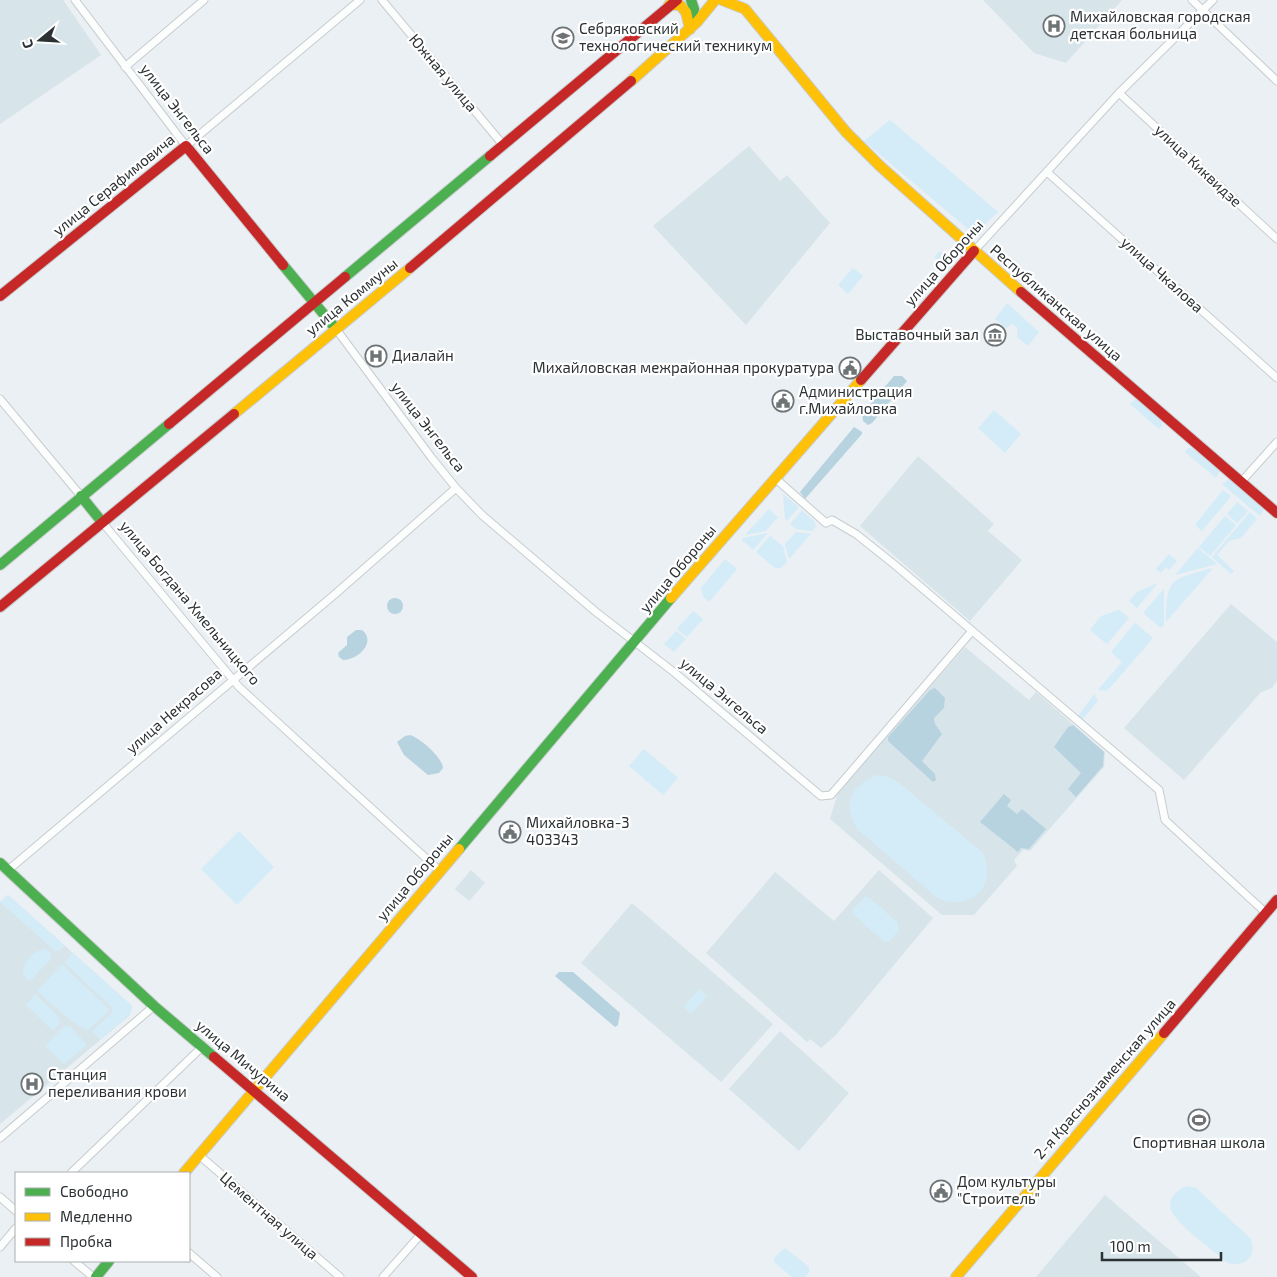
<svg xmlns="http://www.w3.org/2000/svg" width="1277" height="1277" viewBox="0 0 1277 1277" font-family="'Exo 2',sans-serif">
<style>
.built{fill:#d7e5ea}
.green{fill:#d3ecf8}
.forest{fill:#b7d3e0}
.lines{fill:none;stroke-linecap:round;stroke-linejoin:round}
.street-casing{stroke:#c8cccf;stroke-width:9}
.fast-casing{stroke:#c8cccf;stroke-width:12}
.slow-casing{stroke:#c8cccf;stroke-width:12}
.jam-casing{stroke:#c8cccf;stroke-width:12}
.street{stroke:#fcfdfd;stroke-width:7}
.fast{stroke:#4caf50;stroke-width:10}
.slow{stroke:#ffc107;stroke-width:10}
.jam{stroke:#c62828;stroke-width:10}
.labels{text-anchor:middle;stroke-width:4.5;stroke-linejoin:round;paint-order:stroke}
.poi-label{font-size:15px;fill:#2c3133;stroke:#fff;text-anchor:start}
.street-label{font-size:15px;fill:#2c3133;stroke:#fff}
</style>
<rect width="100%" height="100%" fill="#eaf0f3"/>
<g class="built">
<polygon points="0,0 63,0 101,55 0,124"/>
<polygon points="983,0 1122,0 1066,63 1034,53"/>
<polygon points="749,146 780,181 787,175 830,223 746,325 653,226"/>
<polygon points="918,456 994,524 988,531 1022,560 970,621 860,526"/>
<polygon points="1231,604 1277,642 1277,681 1272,688 1261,692 1184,780 1124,728"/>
<polygon points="965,647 1029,700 1036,692 1105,752 1104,767 1030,851 1023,850 1014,860 1017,866 974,915 942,915 830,819 838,792"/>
<polygon points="471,870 485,883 469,901 455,889"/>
<polygon points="879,870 933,918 835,1036 821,1048 810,1039 807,1042 706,953 775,872 834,921"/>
<polygon points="8,895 132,1006 130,1015 0,1124 0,902"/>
<polygon points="632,903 773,1024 721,1082 581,963"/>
<polygon points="780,1031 849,1093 799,1151 729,1089"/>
<polygon points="1105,1195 1201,1277 1036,1277"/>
</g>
<g class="green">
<polygon points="890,120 998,212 974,234 864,141"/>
<polygon points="940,251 952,260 953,264 948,269 934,257"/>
<polygon points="853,268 863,276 848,294 838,285"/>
<polygon points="1007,303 1039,332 1028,346 1017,337 1017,327 1011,324 1006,328 995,319"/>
<polygon points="1135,400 1138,400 1161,420 1162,426 1159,429 1130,404"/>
<polygon points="994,410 1021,434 1005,453 978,428"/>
<polygon points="1188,448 1192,448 1220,471 1216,478 1185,452"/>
<polygon points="1229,479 1264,509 1260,516 1222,484"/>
<polygon points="1223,490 1231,496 1202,531 1195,525"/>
<polygon points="783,494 799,507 787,521 785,519"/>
<polygon points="1237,502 1248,511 1237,523 1227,514"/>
<polygon points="769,509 778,517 766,531 745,535"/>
<polygon points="802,510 815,522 816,527 812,531 796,529 790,524"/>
<polygon points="1250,512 1257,519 1241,538 1229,541 1217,555 1234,571 1231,574 1212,557"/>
<polygon points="1225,516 1236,525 1210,556 1199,547"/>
<polygon points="796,532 811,534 789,559 785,544"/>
<polygon points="768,533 753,550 742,540 743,538"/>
<polygon points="770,536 783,546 787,562 781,568 775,568 756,552"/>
<polygon points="1198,548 1217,564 1175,575"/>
<polygon points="1169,554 1177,561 1169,570 1166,567 1161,573 1156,569"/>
<polygon points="725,559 737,569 709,602 703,597 701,588"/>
<path d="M1213,568L1166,622C1167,577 1170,580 1213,568Z"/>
<polygon points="1158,583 1137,608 1129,601 1137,592"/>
<polygon points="1164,589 1164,625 1161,628 1143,613"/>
<polygon points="1119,610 1129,618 1107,644 1090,630 1101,616"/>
<polygon points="693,611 703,619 687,637 677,629"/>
<polygon points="1135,623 1153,638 1107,691 1098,690 1122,662 1111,652"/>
<polygon points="676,631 686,639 674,652 664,644"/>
<polygon points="1094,694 1098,701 1082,720 1078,716"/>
<polygon points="644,749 678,778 663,795 629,766"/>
<path d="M876,775L886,776L898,782L982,852C1000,886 969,914 936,897L857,829C842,802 850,788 876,775Z"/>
<polygon points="239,831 274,867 237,905 201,869"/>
<polygon points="8,895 65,946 59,951 55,951 0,902"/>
<polygon points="865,897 870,898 897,922 899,930 890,941 884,942 853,914 852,910"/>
<path d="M45,949L51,953L50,960L31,980H28L23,974C23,962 33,951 45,949Z"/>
<polygon points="72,952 132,1006 130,1014 100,1040 92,1031 111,1014 113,1009 65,963"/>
<polygon points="62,964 110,1010 87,1031 69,1019 37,991"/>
<polygon points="699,989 707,996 691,1014 684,1007"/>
<polygon points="35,994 58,1016 60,1023 53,1031 26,1005"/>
<polygon points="64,1026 70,1026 87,1045 64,1064 45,1046"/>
<path d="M1188,1186L1196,1188L1251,1239C1257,1257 1244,1269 1226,1262C1212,1249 1184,1230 1174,1215C1164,1202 1176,1189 1188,1186Z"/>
<polygon points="785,1248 809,1267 809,1272 805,1277 792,1277 774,1262 774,1258"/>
</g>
<g class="forest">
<polygon points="894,376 902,376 907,381 872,423 868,425 863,421 862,414"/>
<polygon points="854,427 862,432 862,434 805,499 800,492"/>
<circle cx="395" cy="606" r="8"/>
<path d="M356,630H362C377,642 358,660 343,660L339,657L338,653L347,645V637Z"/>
<polygon points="935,688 945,698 944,708 934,718 935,724 942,734 922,761 935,774 936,780 933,782 888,741 888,737 930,690"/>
<polygon points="1073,725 1104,752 1103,766 1076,797 1068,789 1081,773 1054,747 1068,727"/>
<path d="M410,735C420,738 442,757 443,768L439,773L428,775L404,755L397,742L405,736Z"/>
<polygon points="1004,794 1011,800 1007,806 1017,814 1022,809 1046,829 1029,849 1021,848 1018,852 980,822"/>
<polygon points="559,972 573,972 620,1013 618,1025 615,1027 555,976"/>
</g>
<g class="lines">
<g class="street-casing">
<g id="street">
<polyline points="75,0 186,146 360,0"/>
<polyline points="382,0 504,146"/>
<polyline points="1192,0 1277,81"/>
<polyline points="125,67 204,0"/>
<polyline points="1119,93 1277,239"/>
<polyline points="1047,172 1277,378"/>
<polyline points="974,251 1119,93 1213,0"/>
<polyline points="336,329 431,457 456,488 482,515 596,612 675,673 821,796 831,795 972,631"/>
<polyline points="0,399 81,496"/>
<polyline points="776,479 826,523 832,520 856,534 895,565 1159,790 1165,820 1266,913"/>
<polyline points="1241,482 1277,442"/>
<polyline points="102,522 239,687 440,871"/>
<polyline points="7,871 334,595 456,488"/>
<polyline points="0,1138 154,1006"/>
<polyline points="199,1155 340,1277"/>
<polyline points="71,1173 202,1047"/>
<polyline points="0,1197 16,1211"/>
<polyline points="0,1247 16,1228"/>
<polyline points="189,1253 217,1277"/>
<polyline points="74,1261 93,1277"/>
<polyline points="383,1277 422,1233"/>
</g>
</g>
<g class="fast-casing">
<g id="fast">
<polyline points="691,0 694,9 691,25"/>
<polyline points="283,265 336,329"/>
<polyline points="345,277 490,156"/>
<polyline points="81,496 102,522"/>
<polyline points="0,565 169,424"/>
<polyline points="459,849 671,598"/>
<polyline points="0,863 154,1006 214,1057"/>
<polyline points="96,1277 109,1261"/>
</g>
</g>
<g class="slow-casing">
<g id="slow">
<polyline points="722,0 745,9 846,132 880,166 1021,292"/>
<polyline points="669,5 680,5 686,12 690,29"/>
<polyline points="631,81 697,22 715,0"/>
<polyline points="234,414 410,268"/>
<polyline points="671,598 861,380"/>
<polyline points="184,1173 459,849"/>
<polyline points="956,1277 1164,1033"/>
</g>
</g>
<g class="jam-casing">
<g id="jam">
<polyline points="490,156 677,0"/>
<polyline points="410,268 631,81"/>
<polyline points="1021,292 1277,513"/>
<polyline points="0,296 186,146 283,265"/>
<polyline points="861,380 974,251"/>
<polyline points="169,424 345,277"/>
<polyline points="0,607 234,414"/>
<polyline points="1164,1033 1277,900"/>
<polyline points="214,1057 472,1277"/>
</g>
</g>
<use href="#street" class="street"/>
<use href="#fast" class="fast"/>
<use href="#slow" class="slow"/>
<use href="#jam" class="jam"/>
</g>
<defs>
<g id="hospital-ring" transform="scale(1.125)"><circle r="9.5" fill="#fff" stroke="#6e7476" stroke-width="1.5"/><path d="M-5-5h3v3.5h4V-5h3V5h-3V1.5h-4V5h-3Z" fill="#6e7476"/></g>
<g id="university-ring" transform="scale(1.125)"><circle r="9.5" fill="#fff" stroke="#6e7476" stroke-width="1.5"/><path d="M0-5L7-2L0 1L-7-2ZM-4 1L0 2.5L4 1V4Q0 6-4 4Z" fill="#6e7476"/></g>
<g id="museum-ring" transform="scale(1.125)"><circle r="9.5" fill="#fff" stroke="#6e7476" stroke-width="1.5"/><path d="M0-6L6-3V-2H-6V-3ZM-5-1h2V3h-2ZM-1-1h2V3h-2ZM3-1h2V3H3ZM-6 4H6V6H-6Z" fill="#6e7476"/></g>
<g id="civic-ring" transform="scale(1.125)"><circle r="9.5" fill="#fff" stroke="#6e7476" stroke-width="1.5"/><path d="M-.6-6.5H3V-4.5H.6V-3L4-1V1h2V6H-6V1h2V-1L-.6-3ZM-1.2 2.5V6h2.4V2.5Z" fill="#6e7476"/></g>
<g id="stadium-ring" transform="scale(1.125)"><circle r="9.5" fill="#fff" stroke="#6e7476" stroke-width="1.5"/><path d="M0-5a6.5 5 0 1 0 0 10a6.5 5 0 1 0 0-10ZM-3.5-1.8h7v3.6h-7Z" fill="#6e7476"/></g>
</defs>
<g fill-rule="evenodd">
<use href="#hospital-ring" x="1054" y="26"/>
<use href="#university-ring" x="563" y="38"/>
<use href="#museum-ring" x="995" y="335"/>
<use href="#hospital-ring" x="376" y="356"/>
<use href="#civic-ring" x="850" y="368"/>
<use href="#civic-ring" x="783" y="401"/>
<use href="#civic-ring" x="510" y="832"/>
<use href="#hospital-ring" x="32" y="1084"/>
<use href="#stadium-ring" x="1199" y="1120"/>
<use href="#civic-ring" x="941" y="1191"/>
</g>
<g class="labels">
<g class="poi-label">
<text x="1070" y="22">Михайловская городская<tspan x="1070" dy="17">детская больница</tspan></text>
<text x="579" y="34">Себряковский<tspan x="579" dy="17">технологический техникум</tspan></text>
<text x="979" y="340" text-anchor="end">Выставочный зал</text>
<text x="392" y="361">Диалайн</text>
<text x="834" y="373" text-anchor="end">Михайловская межрайонная прокуратура</text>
<text x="799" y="397">Администрация<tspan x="799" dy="17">г.Михайловка</tspan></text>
<text x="526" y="828">Михайловка-3<tspan x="526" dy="17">403343</tspan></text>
<text x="48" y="1080">Станция<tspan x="48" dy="17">переливания крови</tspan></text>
<text x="1199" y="1148" text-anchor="middle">Спортивная школа</text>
<text x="957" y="1187">Дом культуры<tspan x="957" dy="17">"Строитель"</tspan></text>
</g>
<g class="street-label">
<text transform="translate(443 73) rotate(50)" y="5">Южная улица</text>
<text transform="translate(177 109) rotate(52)" y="5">улица Энгельса</text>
<text transform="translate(1198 166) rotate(43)" y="5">улица Киквидзе</text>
<text transform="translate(114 185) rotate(-39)" y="5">улица Серафимовича</text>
<text transform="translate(944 263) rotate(-48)" y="5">улица Обороны</text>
<text transform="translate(1162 275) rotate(42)" y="5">улица Чкалова</text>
<text transform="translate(352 297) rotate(-39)" y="5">улица Коммуны</text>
<text transform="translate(1056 303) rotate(41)" y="5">Республиканская улица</text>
<text transform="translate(428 427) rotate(52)" y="5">улица Энгельса</text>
<text transform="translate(678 569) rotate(-50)" y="5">улица Обороны</text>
<text transform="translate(190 603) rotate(50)" y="5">улица Богдана Хмельницкого</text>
<text transform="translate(724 696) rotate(40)" y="5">улица Энгельса</text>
<text transform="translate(174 711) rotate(-41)" y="5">улица Некрасова</text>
<text transform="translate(415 877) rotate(-50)" y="5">улица Обороны</text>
<text transform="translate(243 1061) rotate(40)" y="5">улица Мичурина</text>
<text transform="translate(1105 1079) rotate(-49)" y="5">2-я Краснознаменская улица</text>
<text transform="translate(269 1216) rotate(41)" y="5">Цементная улица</text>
</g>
</g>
<rect x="15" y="1172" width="175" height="90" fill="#ffffff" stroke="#abadad"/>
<rect x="25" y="1188" width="25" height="8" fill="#4caf50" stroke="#abadad"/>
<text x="60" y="1197" font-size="15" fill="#2c3133">Свободно</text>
<rect x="25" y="1213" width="25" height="8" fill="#ffc107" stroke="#abadad"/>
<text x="60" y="1222" font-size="15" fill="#2c3133">Медленно</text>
<rect x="25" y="1238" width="25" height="8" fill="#c62828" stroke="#abadad"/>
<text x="60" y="1247" font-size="15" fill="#2c3133">Пробка</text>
<g transform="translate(40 40) rotate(252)" stroke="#ffffff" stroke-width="4" paint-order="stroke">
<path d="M0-4L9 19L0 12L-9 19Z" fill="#2c3133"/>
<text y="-8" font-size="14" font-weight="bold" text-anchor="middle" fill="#2c3133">С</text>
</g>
<path d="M1102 1252v8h119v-8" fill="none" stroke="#2c3133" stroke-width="2.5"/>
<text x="1110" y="1252" font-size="15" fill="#2c3133" stroke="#ffffff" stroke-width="4" paint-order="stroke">100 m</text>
</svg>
